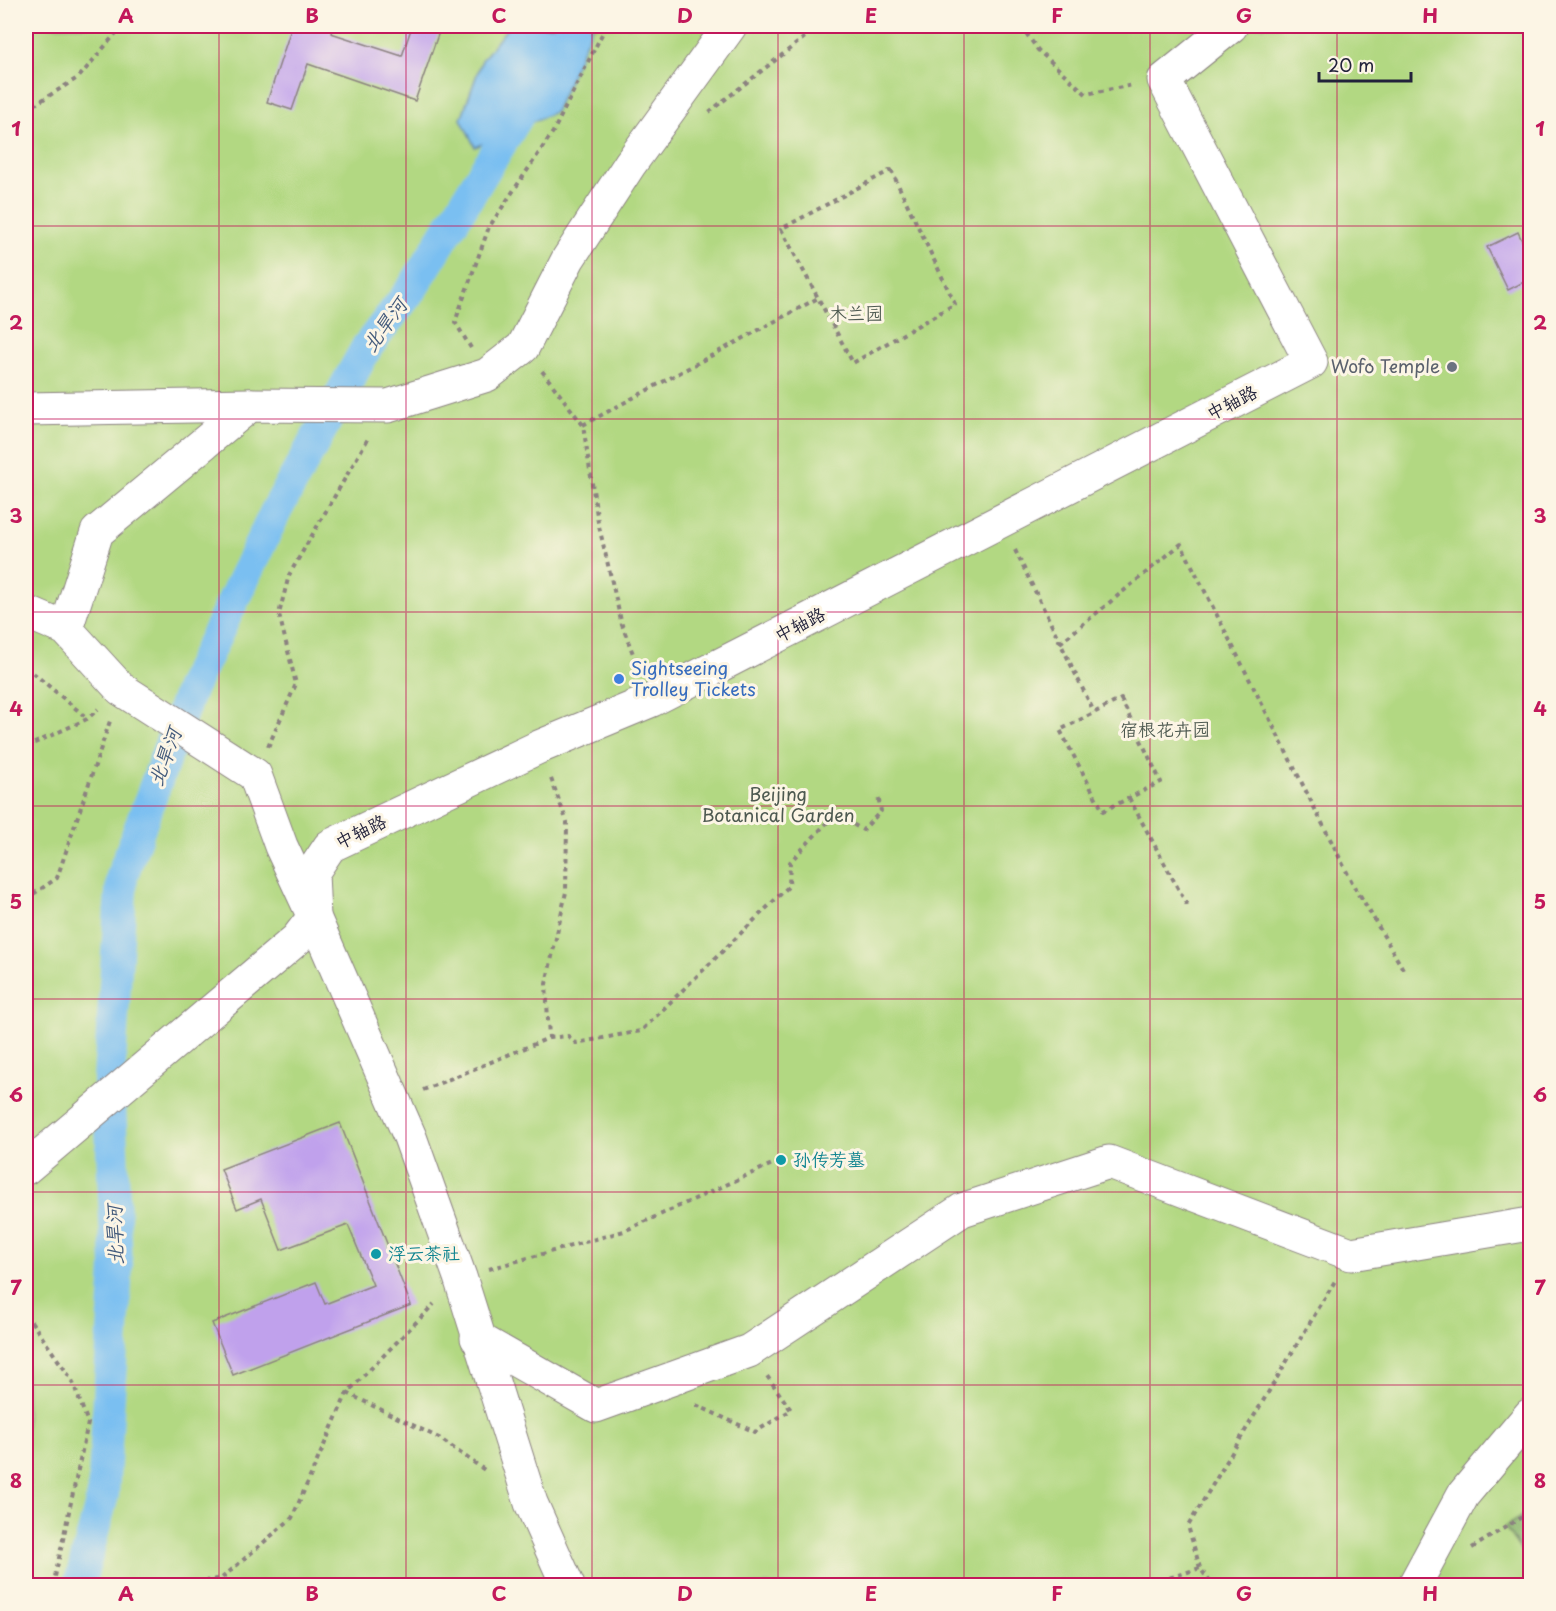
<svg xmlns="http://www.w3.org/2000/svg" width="1556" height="1611" viewBox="0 0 1556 1611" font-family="'Playpen Sans','LXGW WenKai TC',sans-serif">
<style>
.green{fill:#b2d882;stroke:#6a7d5e;stroke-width:1.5}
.forest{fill:#8db870;stroke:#586d56;stroke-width:1.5}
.water{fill:#7abff1;stroke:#4e7096;stroke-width:1.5}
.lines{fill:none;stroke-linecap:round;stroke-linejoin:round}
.canal{stroke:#7abff1;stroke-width:32}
.building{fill:#c0a1ec}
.minor-casing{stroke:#8b8280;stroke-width:35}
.path{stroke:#8b8280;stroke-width:4;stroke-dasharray:4.5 4.5;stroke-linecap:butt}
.minor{stroke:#fff;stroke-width:33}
.grid{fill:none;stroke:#c2185b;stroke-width:1.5;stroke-opacity:0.55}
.worship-dot{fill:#6b7280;stroke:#fcf5e5;stroke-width:2}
.shop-dot{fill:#3f7fe0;stroke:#fcf5e5;stroke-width:2}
.culture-dot{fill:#0f9aa8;stroke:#fcf5e5;stroke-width:2}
.labels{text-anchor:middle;stroke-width:6;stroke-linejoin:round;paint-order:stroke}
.park-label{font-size:18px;fill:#4d5950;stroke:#fcf5e5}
.worship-label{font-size:18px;fill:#5b616d;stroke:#fcf5e5;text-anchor:end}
.street-label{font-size:18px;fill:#22223b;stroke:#fcf5e5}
.shop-label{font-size:18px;fill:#366cbe;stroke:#fcf5e5;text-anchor:start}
.culture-label{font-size:18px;fill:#0d838f;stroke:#fcf5e5;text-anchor:start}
.water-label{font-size:20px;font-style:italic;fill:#41597b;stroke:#fcf5e5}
.neatline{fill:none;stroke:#c2185b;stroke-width:2}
.grid-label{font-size:20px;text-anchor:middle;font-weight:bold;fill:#c2185b}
</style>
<rect width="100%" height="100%" fill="#fcf5e5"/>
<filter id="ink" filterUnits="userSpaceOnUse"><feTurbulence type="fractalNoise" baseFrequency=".0167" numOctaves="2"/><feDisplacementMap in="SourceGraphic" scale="12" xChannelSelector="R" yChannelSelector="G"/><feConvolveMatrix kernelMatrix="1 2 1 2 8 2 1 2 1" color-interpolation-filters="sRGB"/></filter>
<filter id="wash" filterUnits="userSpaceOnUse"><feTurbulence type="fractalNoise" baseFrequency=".008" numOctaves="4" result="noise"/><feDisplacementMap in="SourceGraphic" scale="24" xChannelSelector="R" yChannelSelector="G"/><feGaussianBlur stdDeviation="1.35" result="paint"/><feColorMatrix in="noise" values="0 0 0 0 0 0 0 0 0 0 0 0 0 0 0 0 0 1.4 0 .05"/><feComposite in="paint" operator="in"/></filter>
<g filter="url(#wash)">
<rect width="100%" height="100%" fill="#f4e2c5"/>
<polygon class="green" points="26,26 1530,26 1530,1511 1505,1527 1530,1564 1530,1585 26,1586"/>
<polygon class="forest" points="1530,1511 1530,1564 1505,1527"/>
<polygon class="water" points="509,26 593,26 555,112 475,147 461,119 482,60"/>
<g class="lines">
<polyline class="canal" points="79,1586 103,1495 117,1266 109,1079 122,876 191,688 276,511 367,347 413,287 573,26"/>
</g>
<g id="blocks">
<g class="building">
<polygon points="292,26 333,26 331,33 402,56 412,26 441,26 415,101 308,64 292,110 267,102"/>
<polygon points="1518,232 1530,258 1530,279 1508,290 1487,247"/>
<polygon points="340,1123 411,1305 233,1375 212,1323 316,1282 325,1304 373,1285 348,1225 281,1250 261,1199 237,1209 221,1169"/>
</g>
</g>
</g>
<g filter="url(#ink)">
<use href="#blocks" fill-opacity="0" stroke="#8b8280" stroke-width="1.5"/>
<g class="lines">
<g class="minor-casing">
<g id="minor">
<polyline points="26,409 250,405"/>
<polyline points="26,612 66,629 121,689 255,775 281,846 314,917 410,1137 460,1277 531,1503 568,1586"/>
<polyline points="66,629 97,532 250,405 388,406 487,375 523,347 568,259 630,164 730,26"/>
<polyline points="26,1168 297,939 314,917 312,873 330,846 539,747 652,700 1311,362 1164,80 1231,26"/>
<polyline points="477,1338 596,1406 749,1351 962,1210 1109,1162 1351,1254 1530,1224"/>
<polyline points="1417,1586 1415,1584 1463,1495 1530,1415"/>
</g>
</g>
<g class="path">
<polyline points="1021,26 1038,50 1086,94 1133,85"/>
<polyline points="26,110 79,77 122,26"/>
<polyline points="709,112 819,26"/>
<polygon points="891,170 955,304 853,363 781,229"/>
<polyline points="471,348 455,322 489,227 553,132 606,26"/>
<polyline points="542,371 583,425 598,522 622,625 640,672"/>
<polyline points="583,425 818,298"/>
<polyline points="1015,550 1094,712"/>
<polyline points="1060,643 1181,544 1359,896"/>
<polyline points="26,667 87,718"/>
<polygon points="1121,699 1161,782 1103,811 1060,730"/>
<polyline points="26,747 87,719 98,709"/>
<polyline points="268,747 296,684 279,614 289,575 369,437"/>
<polyline points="1129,798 1187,905"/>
<polyline points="1360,895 1403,969"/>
<polyline points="26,899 57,878 110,721"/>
<polyline points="549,1038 568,1036 576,1043 641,1031 789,886 790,862 835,814 863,830 881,811 878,796"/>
<polyline points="423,1090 549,1038 546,984 566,892 567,822 550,776"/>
<polyline points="489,1269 624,1231 781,1160"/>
<polyline points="26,1314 72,1380 88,1423 53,1586"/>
<polyline points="347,1393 439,1438 486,1471"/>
<polyline points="696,1405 755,1432 791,1410 767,1376"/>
<polyline points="1472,1548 1530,1512"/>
<polyline points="1200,1568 1188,1526 1335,1281"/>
<polyline points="178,1586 222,1578 292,1518 347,1393 434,1304"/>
<polyline points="1144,1586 1200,1568 1213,1586"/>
</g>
<use href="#minor" class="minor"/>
</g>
</g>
<path class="grid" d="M219,26V1586M406,26V1586M592,26V1586M778,26V1586M964,26V1586M1150,26V1586M1337,26V1586M26,226H1530M26,419H1530M26,612H1530M26,806H1530M26,999H1530M26,1192H1530M26,1385H1530"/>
<circle class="worship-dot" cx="1452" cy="367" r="6"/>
<circle class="shop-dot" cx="619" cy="679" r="6"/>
<g class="culture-dot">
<circle cx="781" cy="1160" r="6"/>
<circle cx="376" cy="1254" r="6"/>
</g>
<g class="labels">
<g class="park-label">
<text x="856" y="320">木兰园</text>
<text x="1165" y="736">宿根花卉园</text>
<text x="778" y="801">Beijing<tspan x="778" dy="21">Botanical Garden</tspan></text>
</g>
<g class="worship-label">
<text x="1440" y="373">Wofo Temple</text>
</g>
<g class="street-label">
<text transform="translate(1232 403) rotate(-27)" y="6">中轴路</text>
<text transform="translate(800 625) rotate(-27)" y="6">中轴路</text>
<text transform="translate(361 832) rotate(-26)" y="6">中轴路</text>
</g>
<g class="shop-label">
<text x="631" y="675">Sightseeing<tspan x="631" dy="21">Trolley Tickets</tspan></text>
</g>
<g class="culture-label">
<text x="793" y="1166">孙传芳墓</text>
<text x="388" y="1260">浮云茶社</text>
</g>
<g class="water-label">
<text transform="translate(385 325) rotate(-54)" y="7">北旱河</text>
<text transform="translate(165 757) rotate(-70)" y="7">北旱河</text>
<text transform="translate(115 1235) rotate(-92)" y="7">北旱河</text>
</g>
</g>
<rect width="1556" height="1611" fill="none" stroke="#fcf5e5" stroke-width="66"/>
<path d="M1319 72v9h92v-9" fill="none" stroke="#22223b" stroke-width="3"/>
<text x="1328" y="72" font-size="18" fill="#22223b" stroke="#fcf5e5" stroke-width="4.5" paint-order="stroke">20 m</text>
<rect x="33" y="33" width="1490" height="1545" class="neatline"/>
<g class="grid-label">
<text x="126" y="23">A</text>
<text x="312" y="23">B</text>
<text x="499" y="23">C</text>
<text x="685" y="23">D</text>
<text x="871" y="23">E</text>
<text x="1057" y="23">F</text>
<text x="1244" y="23">G</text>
<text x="1430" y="23">H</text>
<text x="16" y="136">1</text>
<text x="1540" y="136">1</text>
<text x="16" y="330">2</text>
<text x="1540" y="330">2</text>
<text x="16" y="523">3</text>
<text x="1540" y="523">3</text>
<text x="16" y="716">4</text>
<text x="1540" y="716">4</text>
<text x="16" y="909">5</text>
<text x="1540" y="909">5</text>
<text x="16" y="1102">6</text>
<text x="1540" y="1102">6</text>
<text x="16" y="1295">7</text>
<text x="1540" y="1295">7</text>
<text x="16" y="1488">8</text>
<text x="1540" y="1488">8</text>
<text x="126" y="1601">A</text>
<text x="312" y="1601">B</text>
<text x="499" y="1601">C</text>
<text x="685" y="1601">D</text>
<text x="871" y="1601">E</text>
<text x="1057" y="1601">F</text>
<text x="1244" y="1601">G</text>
<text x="1430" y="1601">H</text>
</g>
</svg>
